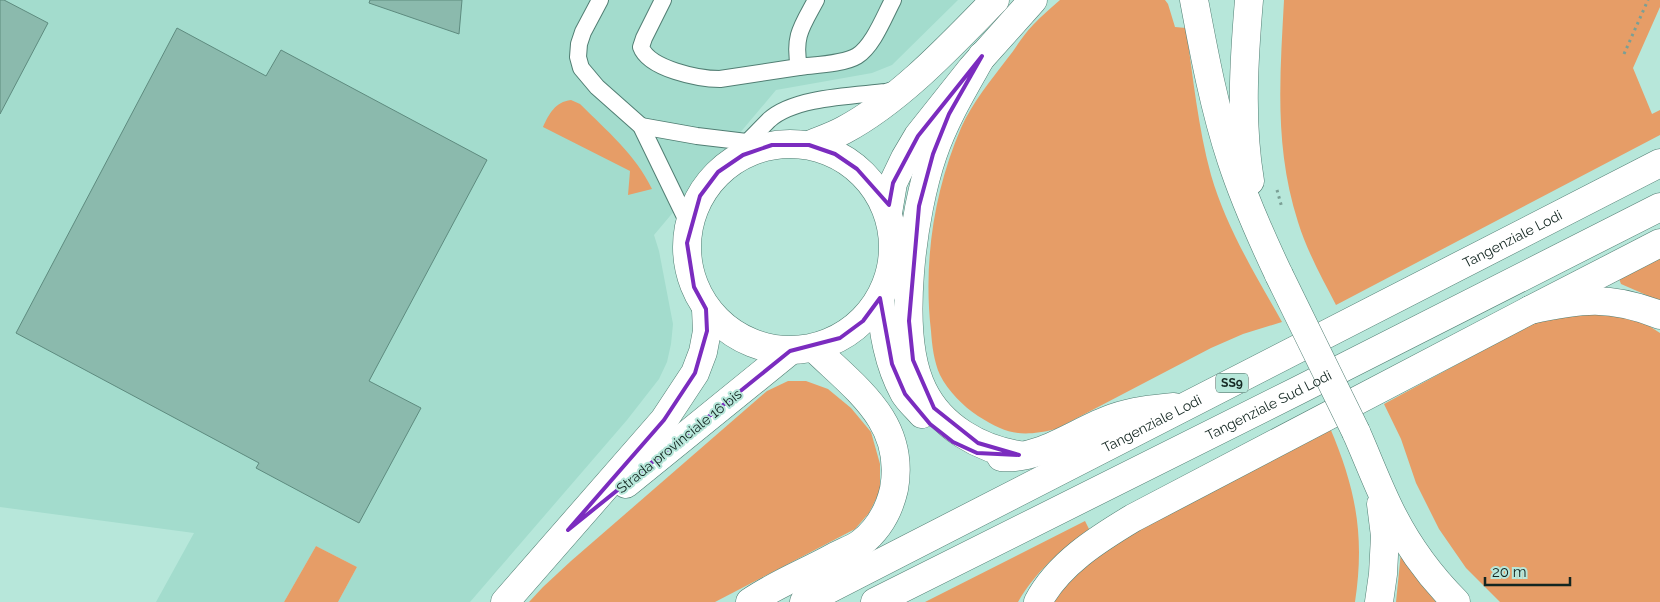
<svg xmlns="http://www.w3.org/2000/svg" width="1660" height="602" viewBox="0 0 1660 602" font-family="Raleway,sans-serif">
<style>
.built{fill:#a3dccd}
.green{fill:#e69d67}
.building{fill:#8bbaad;stroke:#5e8b7f}
.lines{fill:none;stroke-linecap:round;stroke-linejoin:round}
.lane-casing{stroke:#517e73;stroke-width:18}
.secondary-casing{stroke:#517e73;stroke-width:29}
.primary-casing{stroke:#517e73;stroke-width:29}
.highway-casing{stroke:#517e73;stroke-width:29}
.path{stroke:#7a9f95;stroke-width:3;stroke-dasharray:2.5 4;stroke-linecap:butt}
.lane{stroke:#fff;stroke-width:16}
.secondary{stroke:#fff;stroke-width:28}
.primary{stroke:#fff;stroke-width:28}
.highway{stroke:#fff;stroke-width:28}
.primary-bridge-casing{stroke:#517e73;stroke-width:29;stroke-linecap:butt}
.primary-bridge{stroke:#fff;stroke-width:28}
.marked{fill:none;stroke:#7b2cbf;stroke-width:4;stroke-linejoin:round}
.labels{text-anchor:middle;stroke-width:4;stroke-linejoin:round;paint-order:stroke}
.shield{fill:#b7e7da;stroke:#446058;stroke-width:1}
.shield-label{font-size:12px;font-weight:bold;fill:#132621}
.street-label{font-size:14px;fill:#132621;stroke:#b7e7da}
</style>
<rect width="100%" height="100%" fill="#b7e7da"/>
<polygon class="built" points="0,0 958,0 892,65 872,73 776,90 654,235 659,251 673,324 671,344 667,362 659,379 627,420 470,602 338,602 357,567 316,546 284,602 156,602 194,533 0,507"/>
<g class="green">
<path d="M1060,0H1165L1168,4L1175,27L1186,28C1193,77 1198,127 1211,175C1226,227 1255,274 1282,322L1243,334L1211,348L1056,429C1022,437 1008,435 978,416C963,406 948,391 940,375C934,362 932,345 931,331C923,262 934,191 961,128C972,103 991,80 1007,59C1016,48 1023,35 1033,25C1041,16 1051,8 1060,0Z"/>
<path d="M1284,0H1660V7L1633,68L1652,114L1660,110V135L1336,305C1322,278 1307,251 1298,222C1274,147 1280,77 1284,0Z"/>
<path d="M571,100L580,104C606,130 636,155 652,189L628,195L630,171L543,127C549,114 555,102 571,100Z"/>
<polygon points="1660,255 1660,301 1621,284 1618,276"/>
<polygon points="1566,313 1621,316 1643,322 1660,333 1660,602 1500,602 1466,568 1439,529 1416,483 1401,439 1384,404 1539,320"/>
<polygon points="788,381 806,381 828,389 851,408 871,432 880,464 880,491 869,513 855,529 715,602 529,602 543,587 571,561 767,391"/>
<path d="M1330,428C1356,489 1365,536 1355,602H1054C1089,551 1148,525 1201,496C1244,473 1287,451 1330,428Z"/>
<path d="M1085,521L1089,529C1061,550 1036,571 1018,602H925Z"/>
<polygon points="316,546 357,567 338,602 284,602"/>
<polygon points="1401,552 1420,583 1436,602 1396,602"/>
</g>
<g class="building">
<polygon points="0,0 4,0 48,23 0,114"/>
<polygon points="370,0 462,0 459,34 369,3"/>
<polygon points="177,28 266,76 281,50 487,160 369,381 421,408 359,523 256,468 259,463 16,333"/>
</g>
<g class="lines">
<g class="lane-casing">
<g id="lane">
<polyline points="600,0 583,32 579,44 578,57 581,68 597,87 641,126 689,225"/>
<path d="M663,0L644,38L641,47C649,69 699,79 720,79L799,67"/>
<path d="M816,0C802,26 793,36 799,67C815,65 844,64 857,56C873,46 884,17 893,0"/>
<polyline points="641,126 697,136 772,145"/>
<path d="M718,172L769,120C794,97 852,96 886,92L896,89"/>
</g>
</g>
<g class="secondary-casing">
<g id="secondary">
<circle cx="790" cy="247" r="103"/>
<path d="M809,145C821,140 833,136 844,130C900,100 951,45 995,0"/>
<polyline points="888,213 893,183 905,158 918,136 972,68 1033,0"/>
<polyline points="626,484 790,351"/>
<polyline points="505,602 664,420 695,373 703,352 707,331 706,309"/>
</g>
</g>
<g class="primary-casing">
<g id="primary">
<path d="M1194,0C1204,53 1214,107 1231,159C1244,199 1261,237 1279,275"/>
<path d="M1249,0C1244,59 1240,122 1250,181"/>
<path d="M1356,432C1368,459 1379,489 1393,516C1409,547 1431,577 1456,602"/>
<path d="M750,602C776,584 807,572 834,557C843,552 853,549 861,543C879,529 889,511 894,489C906,422 856,389 814,348"/>
<path d="M1038,602C1058,564 1098,539 1133,518L1530,310C1581,299 1610,295 1660,315"/>
<polyline points="1379,602 1383,574 1385,536 1381,504"/>
</g>
</g>
<g class="highway-casing">
<g id="highway">
<path d="M982,56C964,88 945,119 933,154C913,212 895,334 923,390C941,427 980,449 1019,455"/>
<path d="M880,298C883,331 888,364 904,393C909,401 916,407 922,414"/>
<polyline points="1530,310 1660,243"/>
<path d="M1001,457C1039,461 1078,430 1113,418C1133,411 1153,409 1174,407"/>
<path id="s1" d="M804,602L1660,163"/>
<path id="s2" d="M875,602L1297,391L1660,207"/>
</g>
</g>
<g class="path">
<polyline points="1624,54 1648,0"/>
<polyline points="1277,190 1282,208"/>
</g>
<use href="#lane" class="lane"/>
<use href="#secondary" class="secondary"/>
<use href="#primary" class="primary"/>
<use href="#highway" class="highway"/>
<g class="primary-bridge-casing">
<polyline id="primary-bridge" points="1279,275 1356,432"/>
</g>
<use href="#primary-bridge" class="primary-bridge"/>
</g>
<path class="marked" d="M982,56L949,114L933,154L919,206L909,321L913,360L934,408L978,443L1019,455L977,453L953,442L930,424L905,394L892,364L880,298L863,321L840,338L790,351L568,530L664,420L695,373L707,331L706,309L694,287L687,243L700,196L718,172L743,155L772,145H809L835,154L857,169L889,205L893,183L918,136Z"/>
<g class="labels">
<rect class="shield" x="1216" y="373.5" width="32" height="19" rx="4"/>
<g class="shield-label">
<text x="1232" y="387">SS9</text>
</g>
<g class="street-label">
<text dy="5" stroke="none"><textPath href="#s1" startOffset="796">Tangenziale Lodi</textPath></text>
<text dy="5" stroke="none"><textPath href="#s2" startOffset="440">Tangenziale Sud Lodi</textPath></text>
<text dy="5" stroke="none"><textPath href="#s1" startOffset="391">Tangenziale Lodi</textPath></text>
<text transform="translate(679 441) rotate(-39)" y="5">Strada provinciale 16 bis</text>
</g>
</g>
<path d="M1485 577v8h85v-8" fill="none" stroke="#132621" stroke-width="2.5"/>
<text x="1492" y="577" font-size="15" fill="#132621" stroke="#b7e7da" stroke-width="4" paint-order="stroke">20 m</text>
</svg>
